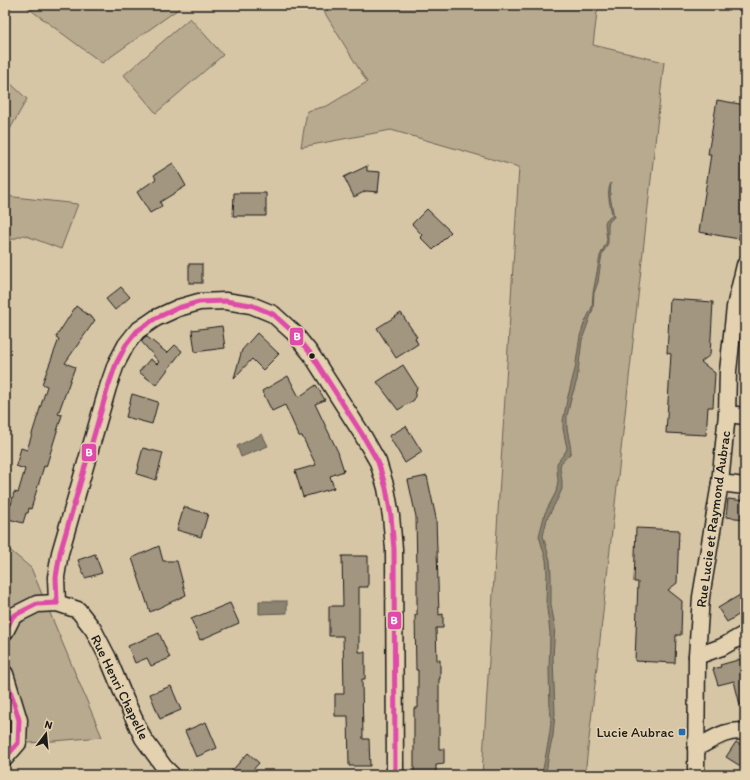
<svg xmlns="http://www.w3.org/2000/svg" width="750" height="780" viewBox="0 0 750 780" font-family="Itim,sans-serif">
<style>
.green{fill:#b8aa8f;stroke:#6a6356}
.water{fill:#8c8370;stroke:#5f5a4e}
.building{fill:#a29680;stroke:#1c1c1c}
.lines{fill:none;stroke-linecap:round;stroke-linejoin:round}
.minor-casing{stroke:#1c1c1c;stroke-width:19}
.minor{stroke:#e3d1af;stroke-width:16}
.bus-1-casing{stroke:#e3d1af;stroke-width:8}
.bus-1{stroke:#de4ba8;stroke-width:5}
.bus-dot{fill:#1c1c1c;stroke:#e3d1af;stroke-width:1.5}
.poi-dot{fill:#1f6fb2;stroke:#e3d1af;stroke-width:1.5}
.labels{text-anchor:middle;stroke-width:3;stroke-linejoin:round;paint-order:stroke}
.street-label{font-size:14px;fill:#1c1c1c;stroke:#e3d1af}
.poi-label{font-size:14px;fill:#1c1c1c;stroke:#e3d1af;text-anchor:end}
.line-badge{stroke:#e3d1af;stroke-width:1.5}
.badge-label{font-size:11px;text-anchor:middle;font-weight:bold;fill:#fff}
</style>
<rect width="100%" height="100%" fill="#d7c6a6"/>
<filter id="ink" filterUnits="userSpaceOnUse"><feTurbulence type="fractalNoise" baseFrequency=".025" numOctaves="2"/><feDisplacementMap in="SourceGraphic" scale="8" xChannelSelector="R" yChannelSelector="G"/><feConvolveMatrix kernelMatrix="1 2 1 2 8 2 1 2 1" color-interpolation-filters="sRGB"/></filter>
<g filter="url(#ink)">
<g class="green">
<polygon points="24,5 184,5 102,63"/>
<polygon points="320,5 598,5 593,45 664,62 585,775 482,775 519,167 391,130 301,147 307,111 327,106 367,82"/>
<polygon points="190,18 223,55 156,113 124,75"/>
<polygon points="5,78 27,99 5,138"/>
<polygon points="5,196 78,204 61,249 24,235 5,242"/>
<polygon points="5,546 31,568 102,737 5,745"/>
</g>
<g class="water">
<path d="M611,183L610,196L614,217L609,222L608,225V243L602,255L601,260L598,282L594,293L593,309L582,340L577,380L571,399L567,416V428L571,450L570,454L561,463L560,468L562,481V489L559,496L547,519L543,536L550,560L551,575V605L555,626L553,657L555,713L553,736L549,753L547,767L545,775H542C544,760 554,723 550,710L549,670L550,633L546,601L547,574L546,560L539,536L545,513L556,492L558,481L557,470V463L566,451L567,448L563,429V421L567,400L575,369L580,336L584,324L592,307L593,293L600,256L606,243L607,240L605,224L606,220L612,216V214C610,204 606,192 611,183Z"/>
<polygon points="262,434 268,446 241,457 237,446"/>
<polygon points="259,601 287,601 287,613 259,614"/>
</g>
<g class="building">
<polygon points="717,100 745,105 745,211 743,211 739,239 699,232 711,154 708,154"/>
<polygon points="173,163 186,186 160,202 162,206 150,213 137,192 156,179 154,175"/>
<polygon points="367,166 367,171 380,172 378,192 366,191 354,197 344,177"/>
<polygon points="234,193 266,193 266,216 233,216"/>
<polygon points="427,209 451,232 433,250 420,237 422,235 412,224"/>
<rect x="189" y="264" width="13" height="19"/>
<polygon points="121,287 130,297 115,310 106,299"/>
<polygon points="670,299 713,302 710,355 701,362 715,373 713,407 708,407 706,435 666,433 671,354 667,353"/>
<polygon points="76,306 95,320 65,363 75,367 58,414 62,415 46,467 44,466 31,509 29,508 28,513 26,513 23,523 5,518 5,512 7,504 11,505 14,492 18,493 25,469 16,466 21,448 27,450 47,386 42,384 59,339 56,337"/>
<polygon points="401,313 417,337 415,338 418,344 396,358 377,328"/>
<polygon points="222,326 225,348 195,352 192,330"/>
<polygon points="257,333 279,354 263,370 252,359 234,378 242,350"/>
<polygon points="146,336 167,353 175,345 182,351 156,385 139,372 150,359 157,364 159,362 141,341"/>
<polygon points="403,365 417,387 414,400 398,410 377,382"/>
<polygon points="288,376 299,397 316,385 325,400 315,404 338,452 344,471 330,476 334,488 303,497 295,471 316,465 302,436 299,436 285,405 272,411 262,391"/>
<polygon points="132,394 158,402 152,424 126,417"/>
<polygon points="406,426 422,452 405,463 389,436"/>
<polygon points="143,448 163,453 156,480 137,474 139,466 138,466"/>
<polygon points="427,476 436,518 439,615 443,614 443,628 436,628 437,660 440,660 440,679 439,679 439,749 444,749 444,764 436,765 436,775 414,775 414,708 418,708 418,670 416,670 415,615 417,615 417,572 416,517 408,480"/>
<polygon points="728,499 745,501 745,519 726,517"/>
<polygon points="184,507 208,514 201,537 177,530"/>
<polygon points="636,528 679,530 677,583 668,590 682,601 681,635 676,635 675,663 635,661 638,582 634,582"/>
<polygon points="159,546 163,561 177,561 186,595 150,612 132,558"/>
<polygon points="95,554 102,573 85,578 78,560"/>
<polygon points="342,556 368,556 368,587 359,587 359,652 365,652 365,679 362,679 363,739 369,739 370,766 349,766 348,716 335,716 335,694 344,694 343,636 329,636 329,606 343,606"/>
<polygon points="745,592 745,611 727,622 718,608"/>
<polygon points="230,603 239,623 200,640 191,619"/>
<polygon points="159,633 170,658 151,666 147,658 135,663 128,646"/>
<polygon points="745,658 745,705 740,705 734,681 718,685 713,669 721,667 720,665"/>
<polygon points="171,686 181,710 160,719 150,694"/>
<polygon points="206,722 217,748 196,757 185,731"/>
<polygon points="736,742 745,748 745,769 726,757"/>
<polygon points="248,753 259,763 248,775 228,775"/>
</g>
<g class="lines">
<g class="minor-casing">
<g id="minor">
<polyline points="727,414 745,416"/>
<polyline points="720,483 745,486"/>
<polyline points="57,603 56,577 60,553 108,387 116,364 126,345 137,331 156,318 178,308 199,302 225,301 251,305 273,314 294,333 311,354 362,434 378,462 386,488 391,516 394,549 395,775"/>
<polyline points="5,632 13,616 37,604 57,603 78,610 93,629 108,658 125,699 143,738 164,767 172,775"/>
<polyline points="697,656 722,647 745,634"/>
<polyline points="5,674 19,720 18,743 5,758"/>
<path d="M696,748C712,740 727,728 745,732"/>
<polyline points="696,775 697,656 701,597 720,483 727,414 728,371 735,307 745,265"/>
</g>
</g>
<use href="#minor" class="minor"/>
<g class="bus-1-casing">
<g id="bus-1">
<polyline points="57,603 56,577 60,553 108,387 116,364 126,345 137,331 156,318 178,308 199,302 225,301 251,305 273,314 294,333 311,354 362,434 378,462 386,488 391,516 394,549 395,775"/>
<polyline points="5,632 13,616 37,604 57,603"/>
<polyline points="5,674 19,720 18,743 5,758"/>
</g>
</g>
<use href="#bus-1" class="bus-1"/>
</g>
</g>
<circle class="bus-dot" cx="312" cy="356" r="3.5"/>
<rect class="poi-dot" x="678" y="728" width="8" height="8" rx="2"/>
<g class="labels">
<g class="street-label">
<text transform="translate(713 519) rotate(-82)" y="5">Rue Lucie et Raymond Aubrac</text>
<text transform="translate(120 687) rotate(64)" y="5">Rue Henri Chapelle</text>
</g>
<g class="poi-label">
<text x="674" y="737">Lucie Aubrac</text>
</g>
</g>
<g class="line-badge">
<rect x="289" y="327" width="15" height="19" rx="4" fill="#de4ba8"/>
<rect x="81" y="443" width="16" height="19" rx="4" fill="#de4ba8"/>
<rect x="387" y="611" width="15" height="19" rx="4" fill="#de4ba8"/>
</g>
<g class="badge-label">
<text x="297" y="340">B</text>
<text x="89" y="456">B</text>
<text x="394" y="624">B</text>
</g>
<rect width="750" height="780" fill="none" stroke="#e3d1af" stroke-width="20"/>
<rect x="10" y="10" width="730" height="760" fill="none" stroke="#1c1c1c" stroke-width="1.5" filter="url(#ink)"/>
<g transform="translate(46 734) rotate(16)" stroke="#e3d1af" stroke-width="3" paint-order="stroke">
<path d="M0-3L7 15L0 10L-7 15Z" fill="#1c1c1c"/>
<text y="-6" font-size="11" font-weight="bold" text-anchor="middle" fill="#1c1c1c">N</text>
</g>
</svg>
